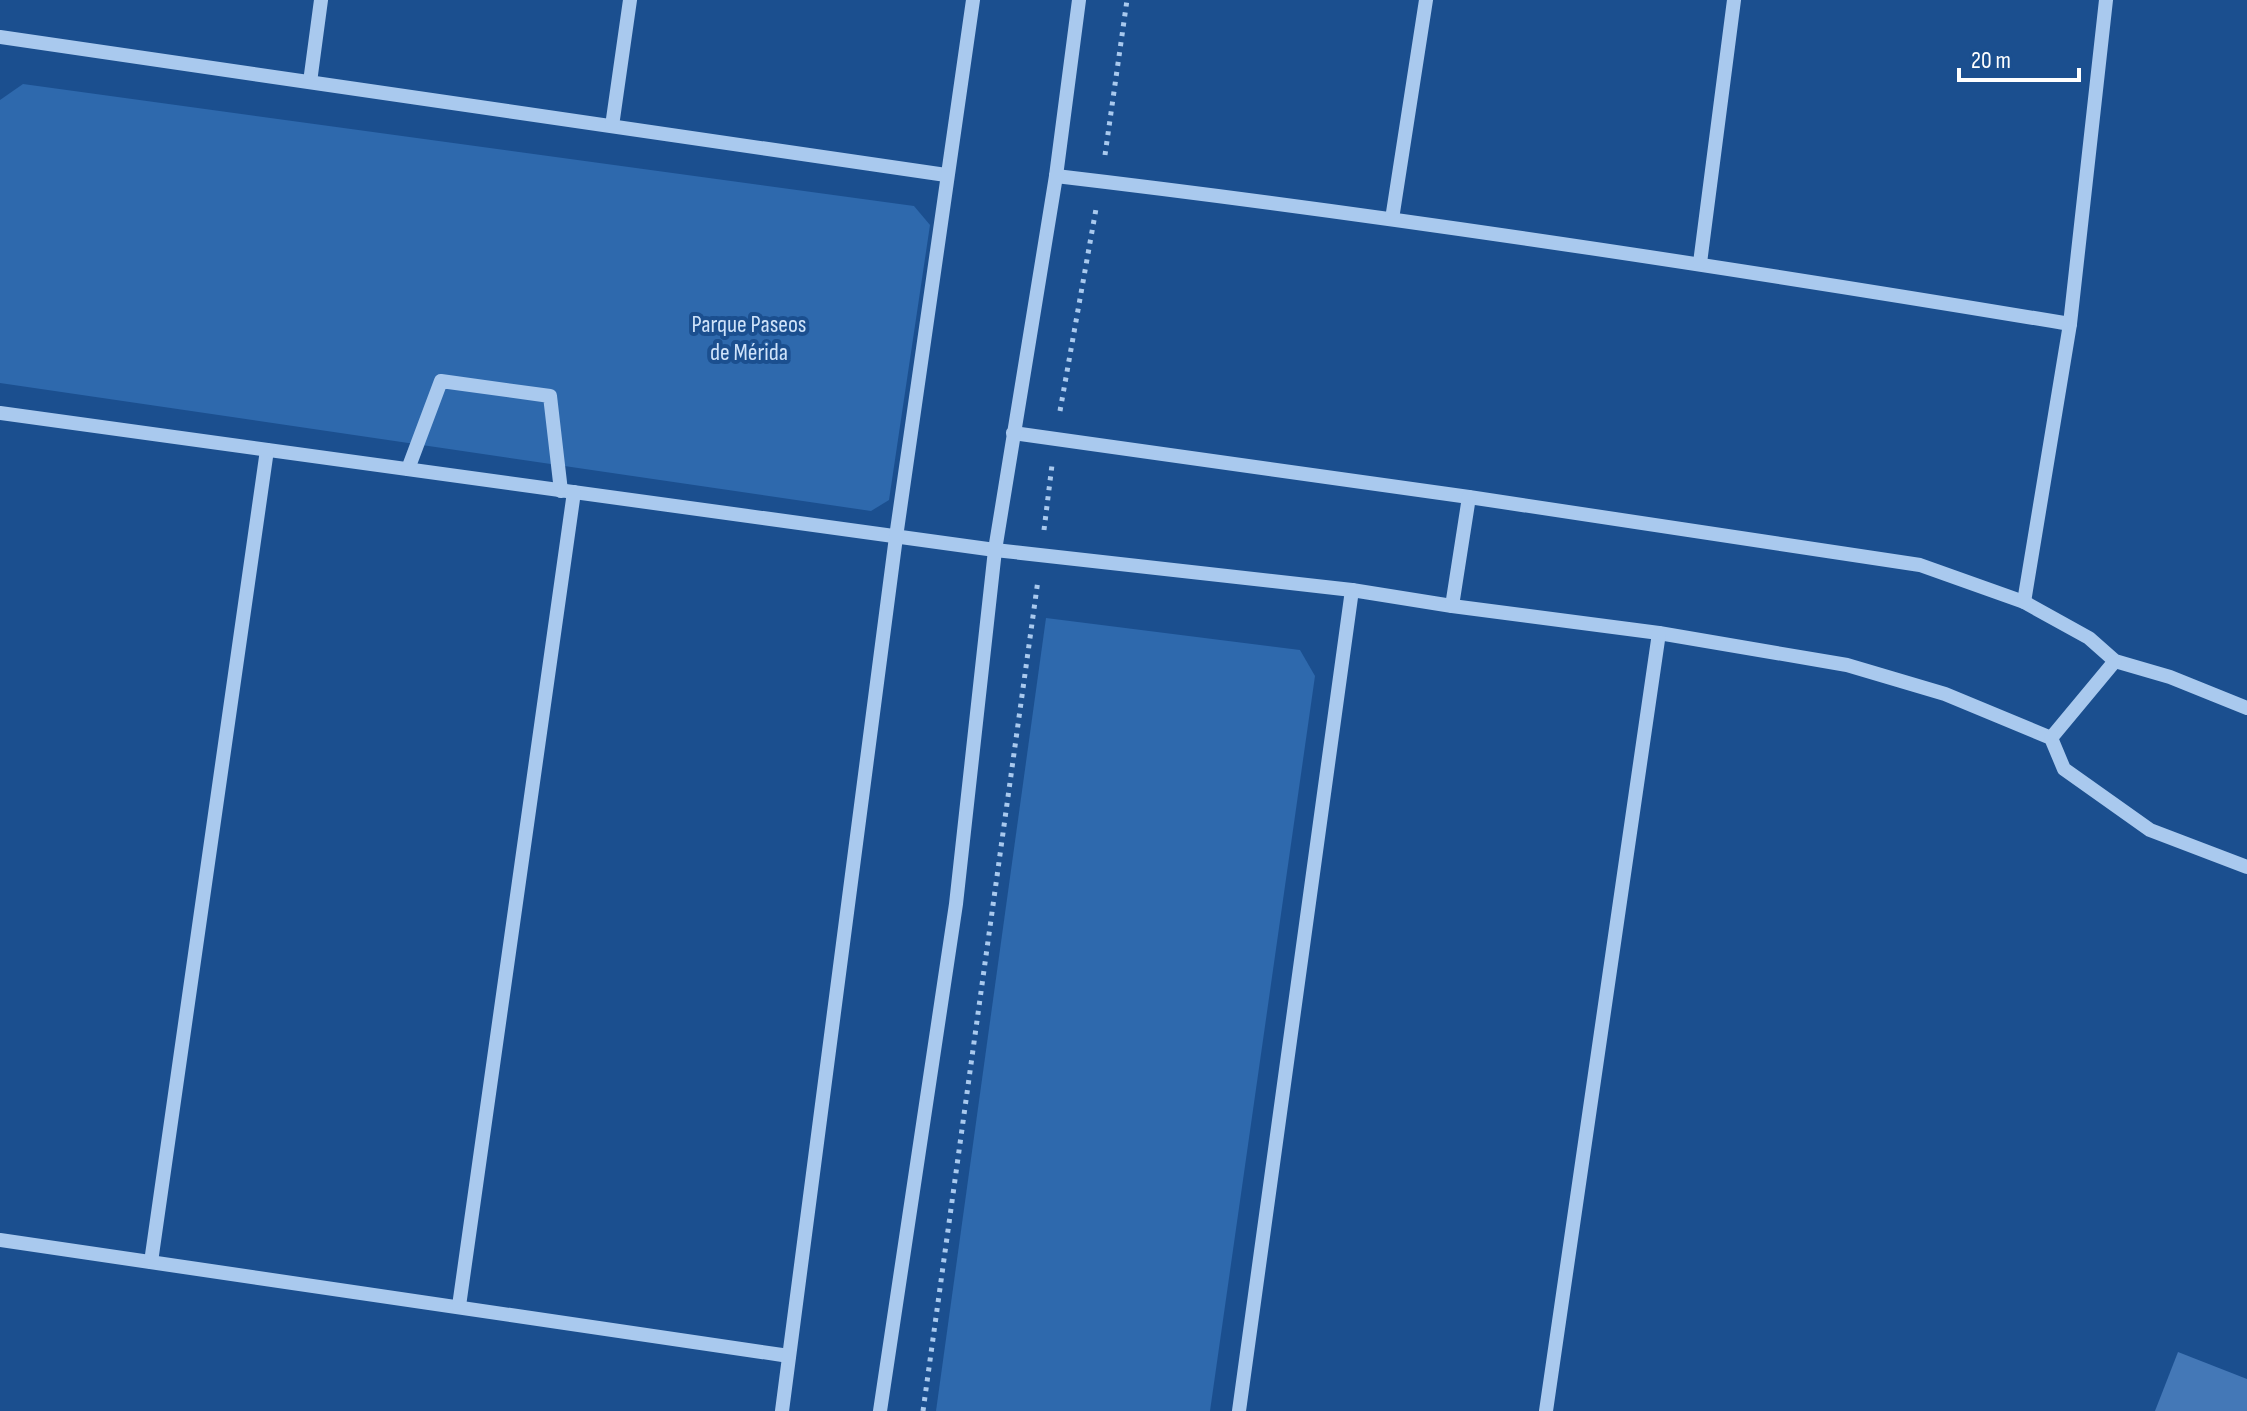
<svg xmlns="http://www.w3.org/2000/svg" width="2247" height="1411" viewBox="0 0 2247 1411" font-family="'Sofia Sans Condensed',sans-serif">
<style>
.green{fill:#2e69ad}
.building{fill:#4478b7}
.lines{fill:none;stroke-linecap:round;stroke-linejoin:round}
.path{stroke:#a9c9ee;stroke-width:5;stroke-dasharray:4 6;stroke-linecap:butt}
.minor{stroke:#a9c9ee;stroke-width:14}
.labels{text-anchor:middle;stroke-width:8;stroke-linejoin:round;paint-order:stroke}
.park-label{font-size:24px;fill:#cfe3fa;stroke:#1b4f8f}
</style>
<rect width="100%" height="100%" fill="#1b4f8f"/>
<g class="green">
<polygon points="23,84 914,206 930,225 889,500 871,511 0,383 0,100"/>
<polygon points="1046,618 1300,650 1315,676 1210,1411 936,1411"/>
</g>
<polygon class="building" points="2178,1352 2247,1379 2247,1411 2155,1411"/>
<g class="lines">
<g class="path">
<polyline points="1105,155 1127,0"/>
<polyline points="1060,411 1096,209"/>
<polyline points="1044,530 1052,465"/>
<polyline points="923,1411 1038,580"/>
</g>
<g class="minor">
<polyline points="0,37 946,175"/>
<polyline points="310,82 321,0"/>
<polyline points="612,126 630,0"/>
<path d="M1056,176C1396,216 1733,268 2070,324"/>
<polyline points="1392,219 1426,0"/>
<polyline points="1700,263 1734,0"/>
<polyline points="0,413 995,550 1352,590 1452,606 1659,633 1847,665 1945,694 2051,738 2064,769 2150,830 2247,867"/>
<polyline points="1013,433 1469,497 1920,565 2024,602 2089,638 2115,661 2170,677 2247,708"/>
<polyline points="408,469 441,381 550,396 561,491"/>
<polyline points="2024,602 2070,324 2106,0"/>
<polyline points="1452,606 1469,497"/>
<polyline points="2051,738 2115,661"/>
<polyline points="0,1240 789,1356"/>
<polyline points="151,1262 267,450"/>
<polyline points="459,1306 574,492"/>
<polyline points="782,1411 896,537 973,0"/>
<polyline points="880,1411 956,904 995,550 1056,176 1079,0"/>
<polyline points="1239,1411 1352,590"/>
<polyline points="1546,1411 1659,633"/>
</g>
</g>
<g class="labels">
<g class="park-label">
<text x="749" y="332">Parque Paseos<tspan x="749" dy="28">de Mérida</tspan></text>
</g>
</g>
<path d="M1959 68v12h120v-12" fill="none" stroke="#ffffff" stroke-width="4"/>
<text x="1971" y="68" font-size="24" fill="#ffffff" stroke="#1b4f8f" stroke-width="6" paint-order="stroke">20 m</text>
</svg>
